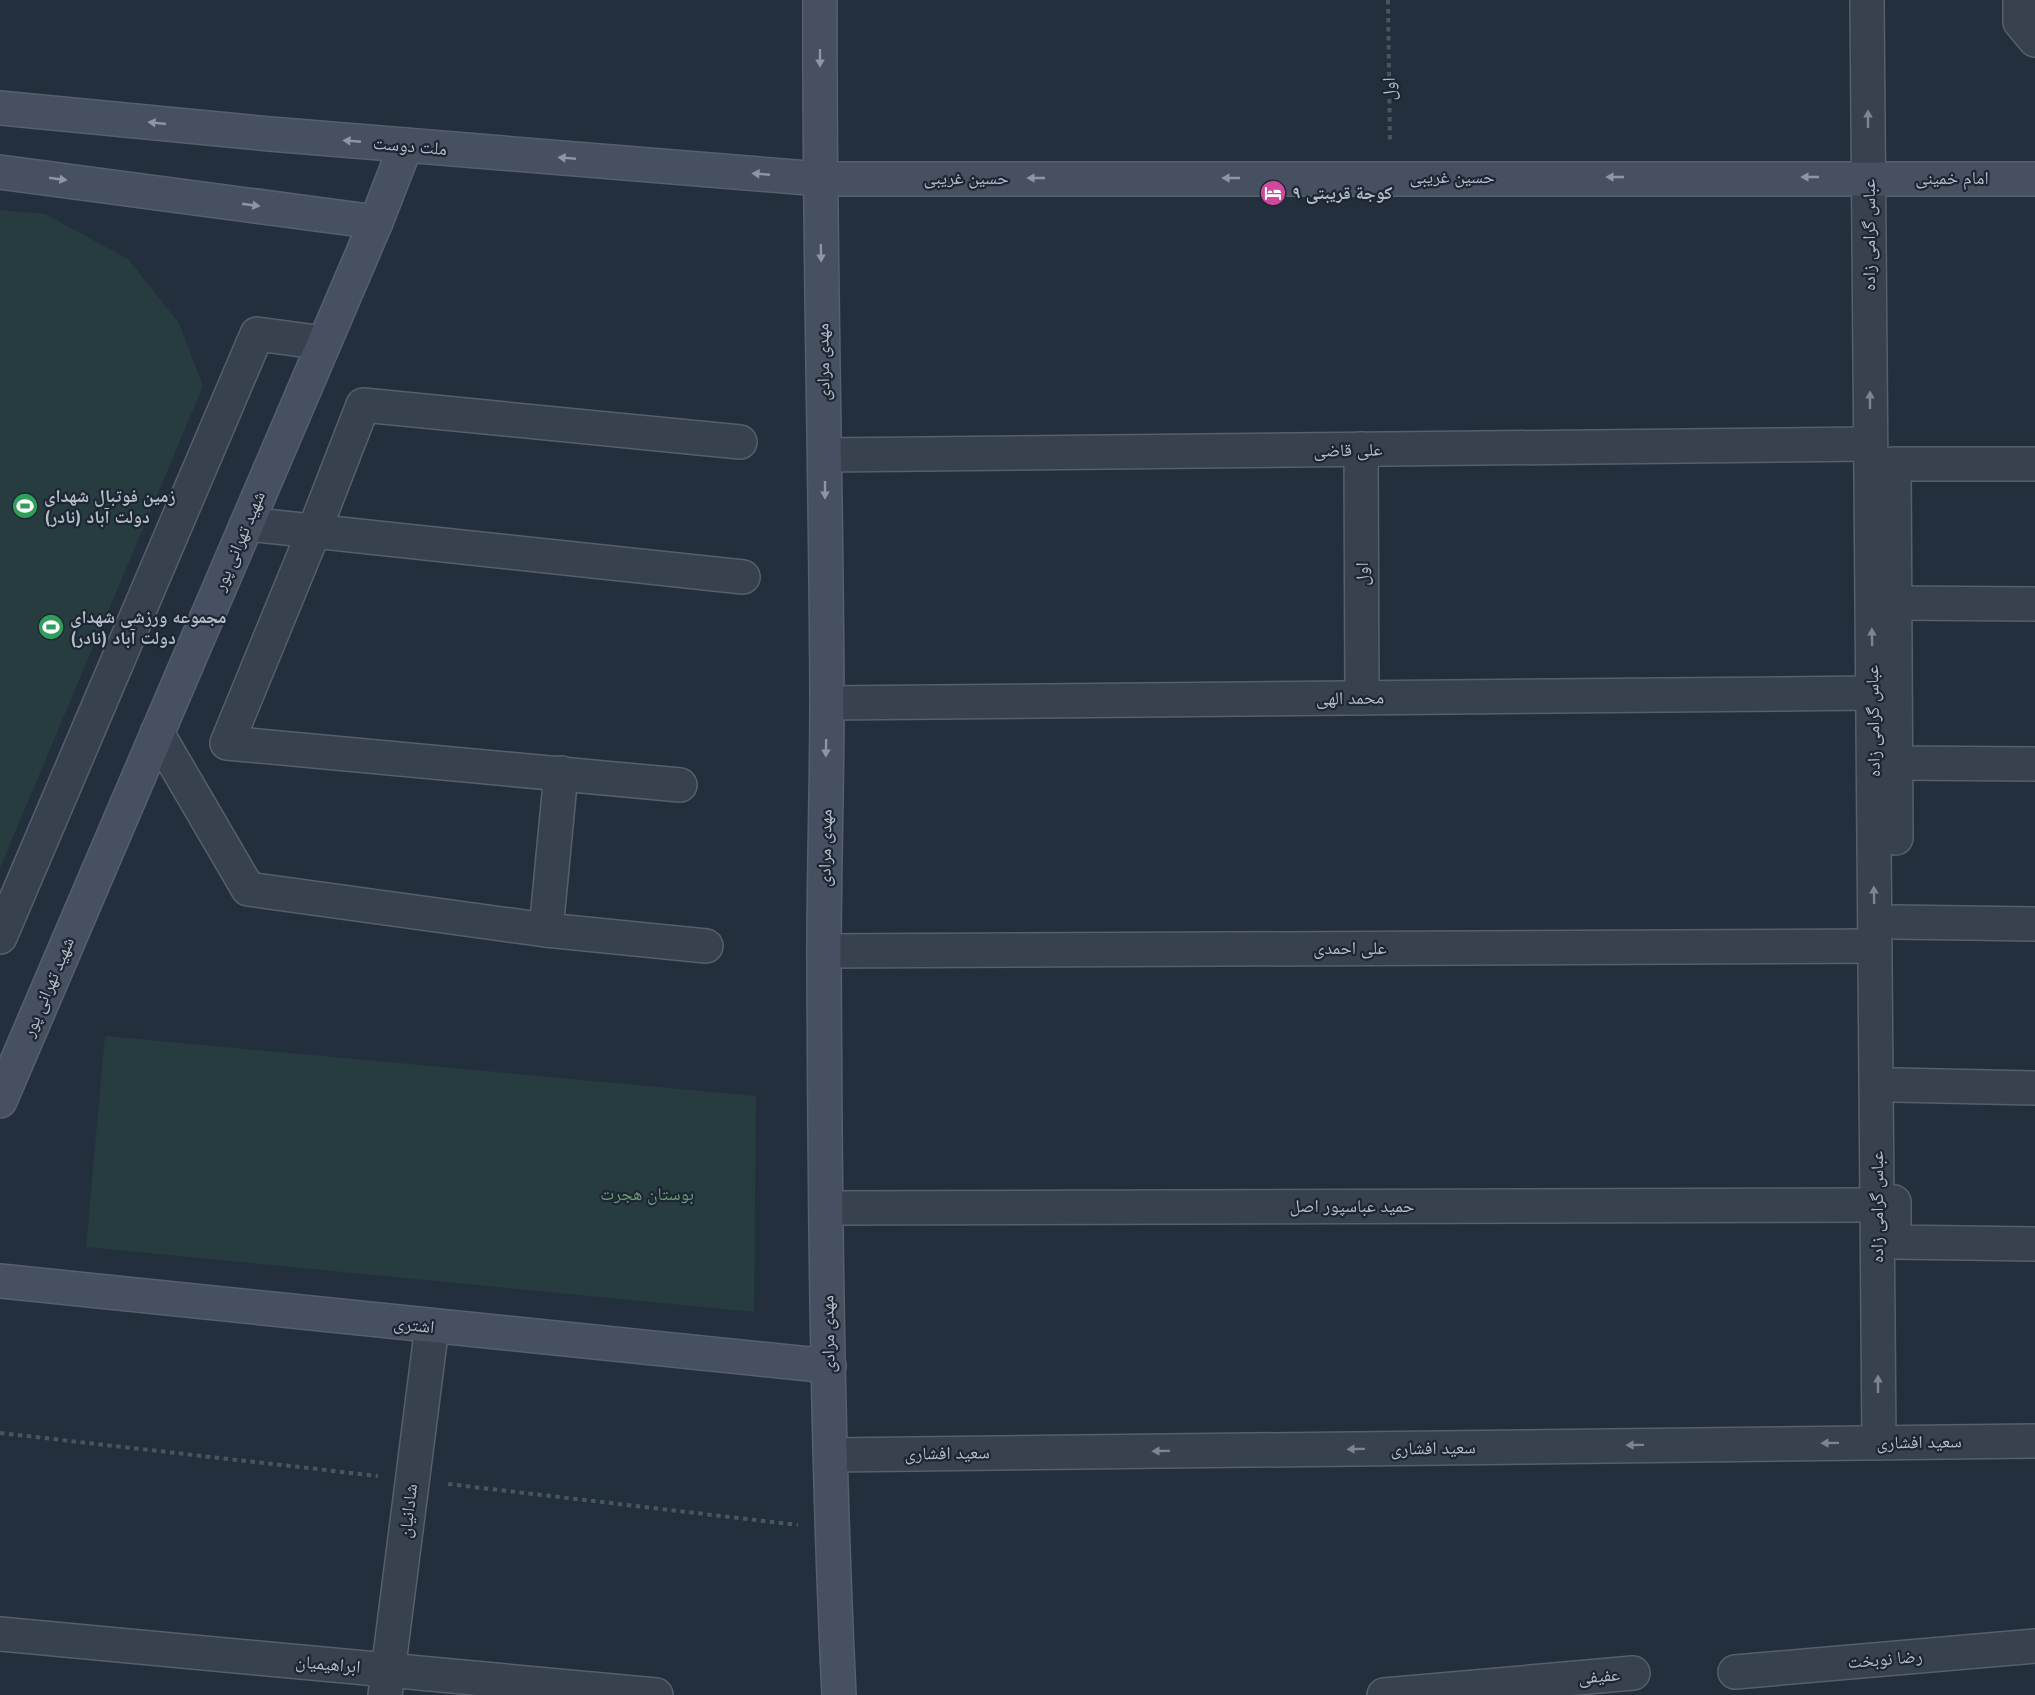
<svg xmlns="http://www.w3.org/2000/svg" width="2035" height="1695" viewBox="0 0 2035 1695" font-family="'Nunito Sans','Noto Naskh Arabic',sans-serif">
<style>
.green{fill:#263c3f}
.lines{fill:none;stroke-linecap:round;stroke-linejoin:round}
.street-casing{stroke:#565f6c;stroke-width:36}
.secondary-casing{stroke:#565f6c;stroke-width:36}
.path{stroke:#44595c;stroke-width:4;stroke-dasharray:4.5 4.5;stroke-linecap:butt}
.street{stroke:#38414e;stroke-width:33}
.secondary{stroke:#465061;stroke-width:33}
.oneway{fill:#8e96a5}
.oneway2{fill:#7c8592}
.labels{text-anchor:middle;stroke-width:4.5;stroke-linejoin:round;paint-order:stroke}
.street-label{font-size:18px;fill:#b4bcc9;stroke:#1d2633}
.poi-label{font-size:18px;font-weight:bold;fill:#b4bcc9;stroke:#1d2633;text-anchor:start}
.park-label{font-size:18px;fill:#6b9a76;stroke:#1d2633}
</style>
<rect width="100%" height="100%" fill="#242f3e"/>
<g class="green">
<polygon points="0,210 45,214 128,259 179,323 203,386 0,868"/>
<polygon points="105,1036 756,1096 754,1312 86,1247"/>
</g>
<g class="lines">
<g class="street-casing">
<g id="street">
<polyline points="1867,0 1879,1443"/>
<polyline points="2020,0 2020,22 2035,40"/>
<polyline points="1361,449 1362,698"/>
<polyline points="825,455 1870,444"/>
<polyline points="247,524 743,577"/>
<polyline points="1895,603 2035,604"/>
<polyline points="827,703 1872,693"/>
<polyline points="157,733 248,889 546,930"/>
<polyline points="1897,763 2035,764"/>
<polyline points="561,773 546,930 706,946"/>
<polyline points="680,785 227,743 314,531 363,405 740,442"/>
<polyline points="1896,838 1894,464 2035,464"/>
<polyline points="1896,922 2035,924"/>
<polyline points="0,937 257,334 324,343"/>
<polyline points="824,951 1875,946"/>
<polyline points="1895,1085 2035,1088"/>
<polyline points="1894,1202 1894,1242 2035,1244"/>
<polyline points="826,1208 1877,1205"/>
<polyline points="831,1455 2035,1441"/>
<polyline points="0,1634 656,1695"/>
<polyline points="1735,1672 2035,1646"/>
<polyline points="385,1695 432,1326"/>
<polyline points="1384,1695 1633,1673"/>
</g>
</g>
<g class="secondary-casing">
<g id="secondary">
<path d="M820,0C819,233 826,466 827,699C827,784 824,869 824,954C825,1201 827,1448 839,1695"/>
<polyline points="0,108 270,134 820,179 2035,179"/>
<polyline points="0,172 376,222"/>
<polyline points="0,1101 376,222 406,145"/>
<polyline points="0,1281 829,1366"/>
</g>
</g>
<g class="path">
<polyline points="1388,0 1390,143"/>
<polyline points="0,1433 378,1476"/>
<polyline points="448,1484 798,1525"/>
</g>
<use href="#street" class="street"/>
<use href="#secondary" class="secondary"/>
</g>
<defs><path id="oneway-solid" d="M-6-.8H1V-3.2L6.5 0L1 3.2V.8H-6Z" transform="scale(1.5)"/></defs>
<g class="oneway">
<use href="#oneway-solid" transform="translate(820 58) rotate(90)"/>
<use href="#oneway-solid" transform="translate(157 123) rotate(-174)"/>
<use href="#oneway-solid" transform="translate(352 141) rotate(-175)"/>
<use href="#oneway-solid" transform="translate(567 158) rotate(-175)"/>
<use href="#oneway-solid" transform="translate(761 174) rotate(-175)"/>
<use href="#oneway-solid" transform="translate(1615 177) rotate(180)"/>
<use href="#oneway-solid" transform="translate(1810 177) rotate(180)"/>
<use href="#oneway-solid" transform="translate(1036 178) rotate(180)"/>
<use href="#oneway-solid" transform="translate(1231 178) rotate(180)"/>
<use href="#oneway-solid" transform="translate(58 179) rotate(8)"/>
<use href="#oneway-solid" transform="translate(251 205) rotate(8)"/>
<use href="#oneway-solid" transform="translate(821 253) rotate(89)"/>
<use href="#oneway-solid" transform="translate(825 490) rotate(90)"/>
<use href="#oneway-solid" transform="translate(826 748) rotate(91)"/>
</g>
<g class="oneway2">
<use href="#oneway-solid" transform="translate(1868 119) rotate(-90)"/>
<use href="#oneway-solid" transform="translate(1870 400) rotate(-90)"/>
<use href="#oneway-solid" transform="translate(1872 637) rotate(-91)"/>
<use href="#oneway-solid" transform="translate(1874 895) rotate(-91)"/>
<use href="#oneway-solid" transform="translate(1878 1384) rotate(-90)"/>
<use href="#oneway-solid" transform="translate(1830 1443) rotate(179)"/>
<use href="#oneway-solid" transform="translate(1635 1445) rotate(179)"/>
<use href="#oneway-solid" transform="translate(1356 1449) rotate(179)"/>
<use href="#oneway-solid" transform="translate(1161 1451) rotate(179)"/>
</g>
<defs>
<g id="hotel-disc" transform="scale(1.35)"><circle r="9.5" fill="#d1479c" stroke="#1d2633"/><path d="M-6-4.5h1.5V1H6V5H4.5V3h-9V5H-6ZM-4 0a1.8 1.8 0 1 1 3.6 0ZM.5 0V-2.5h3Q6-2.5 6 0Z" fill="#fff"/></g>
<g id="stadium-disc" transform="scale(1.35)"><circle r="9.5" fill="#2e9e5b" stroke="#1d2633"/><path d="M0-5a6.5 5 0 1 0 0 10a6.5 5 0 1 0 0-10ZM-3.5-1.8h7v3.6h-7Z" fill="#fff"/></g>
</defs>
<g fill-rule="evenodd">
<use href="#hotel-disc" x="1273" y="193"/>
<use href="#stadium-disc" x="25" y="506"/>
<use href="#stadium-disc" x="51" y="627"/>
</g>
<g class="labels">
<g class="street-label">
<text transform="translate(1389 89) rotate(-91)" y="6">اول</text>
<text transform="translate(410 146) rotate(5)" y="6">ملت دوست</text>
<text x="1452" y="183">حسین غریبی</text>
<text x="966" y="184">حسین غریبی</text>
<text x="1952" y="184">امام خمینی</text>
<text transform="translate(1869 235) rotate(-90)" y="6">عباس گرامی زاده</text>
<text transform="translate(823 362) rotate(-91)" y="6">مهدی مرادی</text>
<text transform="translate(1348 450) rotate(-1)" y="6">علی قاضی</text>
<text transform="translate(239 541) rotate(-67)" y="6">شهید تهرانی پور</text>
<text transform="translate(1362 574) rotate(-90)" y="6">اول</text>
<text transform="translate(1350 698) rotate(-1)" y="6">محمد الهی</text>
<text transform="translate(1873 721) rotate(-91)" y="6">عباس گرامی زاده</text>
<text transform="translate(825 848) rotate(-89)" y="6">مهدی مرادی</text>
<text x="1350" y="954">علی احمدی</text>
<text transform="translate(48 987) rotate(-67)" y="6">شهید تهرانی پور</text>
<text x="1352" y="1212">حمید عباسپور اصل</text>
<text transform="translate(1877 1207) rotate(-90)" y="6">عباس گرامی زاده</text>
<text transform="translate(414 1325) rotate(6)" y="6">اشتری</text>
<text transform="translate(828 1334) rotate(-91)" y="6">مهدی مرادی</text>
<text transform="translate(1919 1442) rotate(-1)" y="6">سعید افشاری</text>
<text transform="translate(1433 1448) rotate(-1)" y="6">سعید افشاری</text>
<text transform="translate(947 1453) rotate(-1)" y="6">سعید افشاری</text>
<text transform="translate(408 1511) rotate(-83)" y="6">شادانیان</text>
<text transform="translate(1885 1659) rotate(-5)" y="6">رضا نوبخت</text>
<text transform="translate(328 1664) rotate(5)" y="6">ابراهیمیان</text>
<text transform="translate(1599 1676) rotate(-5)" y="6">عفیفی</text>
</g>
<g class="poi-label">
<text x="1292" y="199">۹ کوجة قریبتی</text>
<text x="44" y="502">زمین فوتبال شهدای<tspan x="44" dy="21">دولت آباد (نادر)</tspan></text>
<text x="70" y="623">مجموعه ورزشی شهدای<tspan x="70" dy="21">دولت آباد (نادر)</tspan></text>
</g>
<g class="park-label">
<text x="647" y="1200">بوستان هجرت</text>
</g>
</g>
</svg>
